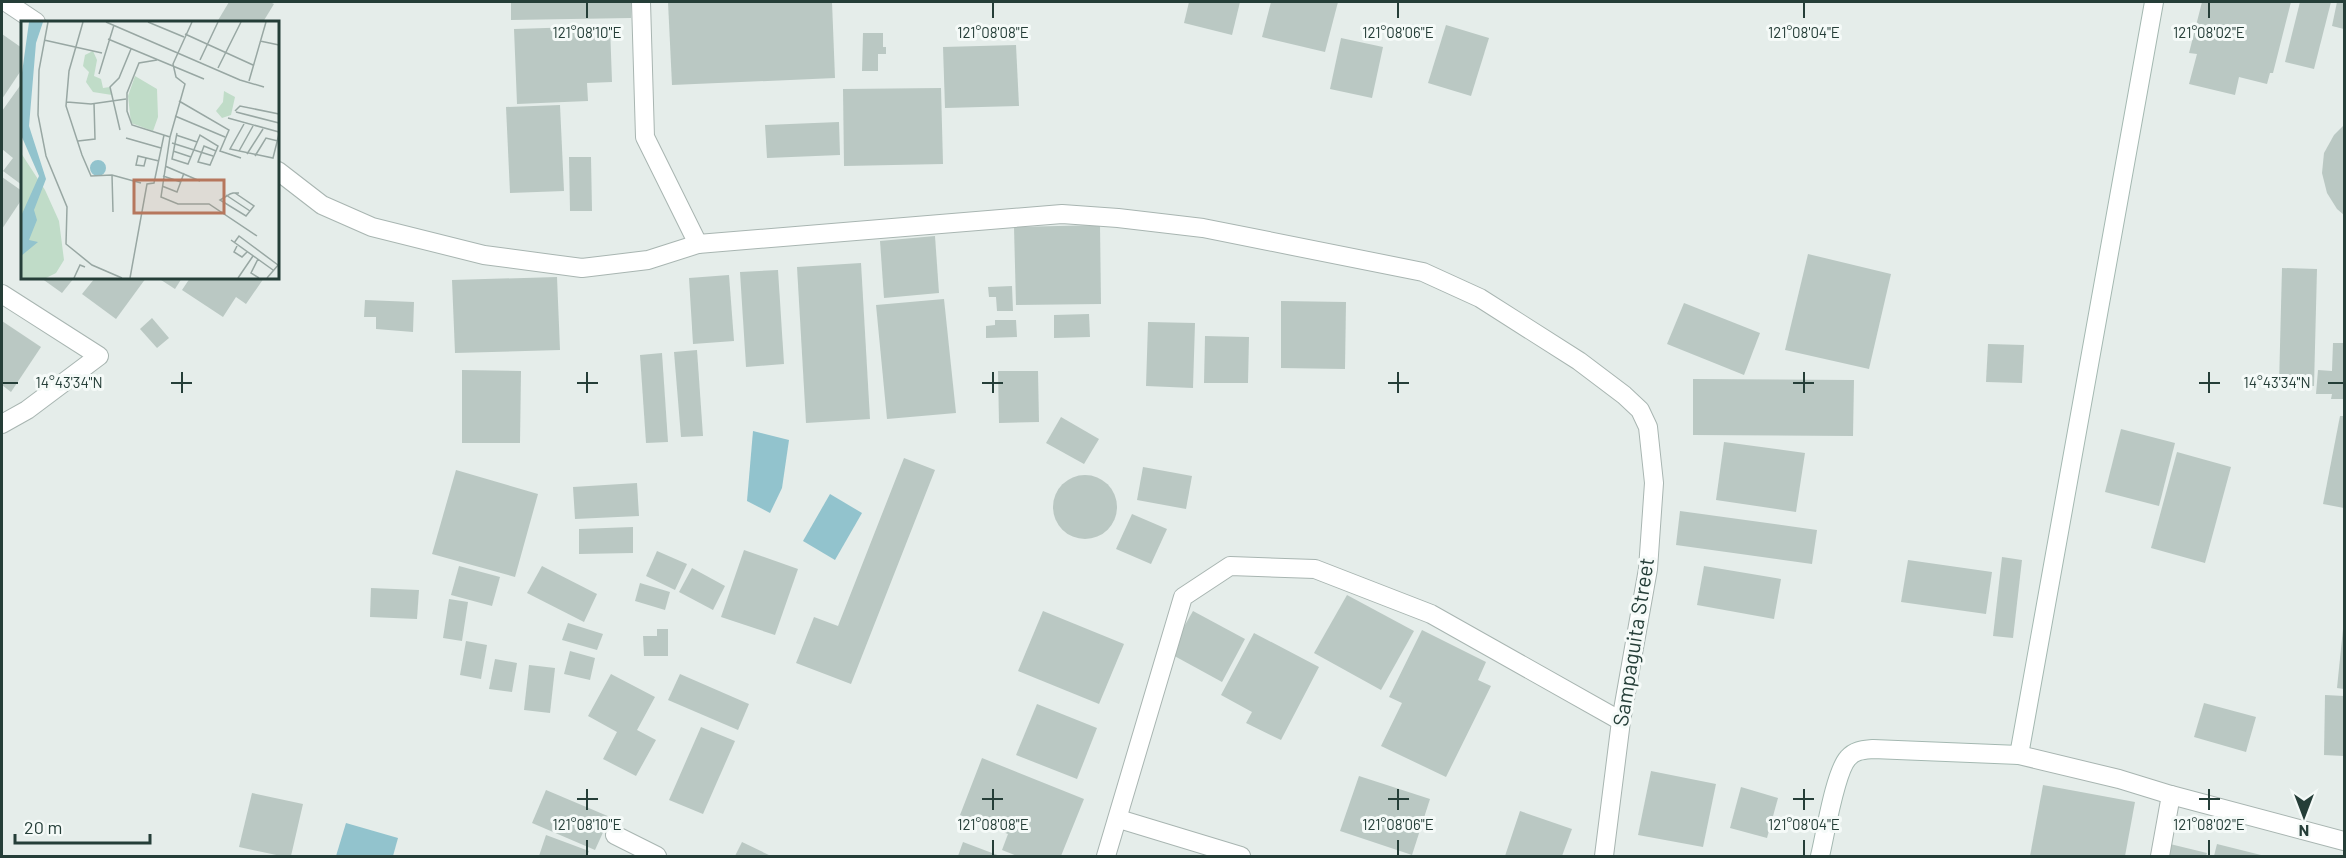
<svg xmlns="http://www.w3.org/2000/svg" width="2346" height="858" viewBox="0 0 2346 858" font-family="Barlow,sans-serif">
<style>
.water{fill:#92c3cd}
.building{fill:#bac8c3}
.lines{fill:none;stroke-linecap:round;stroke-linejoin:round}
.street-casing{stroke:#a8b5b1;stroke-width:20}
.secondary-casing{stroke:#a4b8b1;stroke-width:20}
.street{stroke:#fff;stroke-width:18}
.secondary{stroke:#fff;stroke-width:18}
.ticks{fill:none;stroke:#253e38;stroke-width:2}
.labels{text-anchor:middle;stroke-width:6;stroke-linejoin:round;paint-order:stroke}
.street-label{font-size:21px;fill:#253e38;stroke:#f5faf8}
.inset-road{fill:none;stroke:#98a7a3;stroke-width:1.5}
.view{fill:#b6775d;fill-opacity:0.15;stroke:#b6775d;stroke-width:3}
.inset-edge{fill:none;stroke:#253e38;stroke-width:3}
.ticks-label{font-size:15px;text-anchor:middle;fill:#253e38;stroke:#f5faf8;stroke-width:6;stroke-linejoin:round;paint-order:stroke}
</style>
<rect width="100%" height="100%" fill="#e5edea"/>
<g class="water">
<polygon points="753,431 789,440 782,488 770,513 747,501"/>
<polygon points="830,494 862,513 835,560 803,541"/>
<polygon points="346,823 398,838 393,856 336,856"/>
</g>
<g class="building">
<polygon points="229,2 270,2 274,4 263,22 217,22"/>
<polygon points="511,2 631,2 631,18 511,20"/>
<polygon points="668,2 832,2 835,78 672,85"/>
<polygon points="1189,2 1240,2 1232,35 1184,23"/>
<polygon points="1271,2 1338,2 1325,52 1262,37"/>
<polygon points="2202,2 2291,2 2273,73 2270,73 2267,84 2239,77 2235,95 2189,84 2197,54 2189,53"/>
<polygon points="2300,2 2331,2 2314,69 2285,62"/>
<polygon points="2337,2 2344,2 2344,29 2332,26"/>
<polygon points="1446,25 1489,38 1471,96 1428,83"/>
<polygon points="610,26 612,82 587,83 588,101 517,104 514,29"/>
<polygon points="863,33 883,33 883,47 886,47 886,54 878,54 878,71 862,71"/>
<polygon points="2,34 22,48 22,69 2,99"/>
<polygon points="1341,38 1383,47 1372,98 1330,89"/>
<polygon points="1016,45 1019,106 945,108 943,47"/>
<polygon points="22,83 22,185 3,171 13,158 2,149 2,111"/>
<polygon points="941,88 943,164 844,166 843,89"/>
<polygon points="560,105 564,191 510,193 506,107"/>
<polygon points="839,122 840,155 767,158 765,125"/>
<polygon points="2344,125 2344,215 2337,209 2327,193 2322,173 2324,153 2334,135"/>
<polygon points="569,157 591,157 592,211 570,211"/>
<polygon points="2,177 22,191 22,199 2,229"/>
<polygon points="1100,225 1101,304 1016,305 1014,227"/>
<polygon points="935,236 939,293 884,298 880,241"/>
<polygon points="1808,254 1891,274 1869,369 1785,350"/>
<polygon points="861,263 870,419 806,423 797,267"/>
<polygon points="2282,268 2317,269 2314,386 2279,385"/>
<polygon points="778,270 784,364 746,367 740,272"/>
<polygon points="729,275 734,341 693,344 689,278"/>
<polygon points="557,277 560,350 455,353 452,280"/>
<polygon points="41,278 74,278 62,293"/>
<polygon points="95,278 146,278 116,319 82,294"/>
<polygon points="158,278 182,278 175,289"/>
<polygon points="190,278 264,278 246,304 236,297 223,317 182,290"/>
<polygon points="1012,286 1013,311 997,311 996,297 989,297 988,287"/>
<polygon points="944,299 956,413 887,419 876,305"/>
<polygon points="365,300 414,302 413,332 376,329 376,317 364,317"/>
<polygon points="1281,301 1346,302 1345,369 1281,368"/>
<polygon points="1684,303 1760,333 1744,375 1667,344"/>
<polygon points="1089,314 1090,337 1054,338 1054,315"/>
<polygon points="152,318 169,338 157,348 140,329"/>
<polygon points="995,320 1016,320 1017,337 986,338 986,326 995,325"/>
<polygon points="2,321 41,347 11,392 2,385"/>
<polygon points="1148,322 1195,323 1193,388 1146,386"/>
<polygon points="1205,336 1249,337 1248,383 1204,383"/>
<polygon points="2333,343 2344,343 2344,399 2331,399 2332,394 2316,394 2318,370 2332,371"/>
<polygon points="1988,344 2024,345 2022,383 1986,382"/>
<polygon points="697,350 703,436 681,437 674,352"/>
<polygon points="662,353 668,442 646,443 640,355"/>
<polygon points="462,370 521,371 520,443 462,443"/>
<polygon points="998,371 1038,371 1039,422 999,423"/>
<polygon points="1693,379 1854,380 1853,436 1693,435"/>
<polygon points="2340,416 2344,416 2344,508 2323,504"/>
<polygon points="1061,417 1099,439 1084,464 1046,443"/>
<polygon points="2121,429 2175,443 2159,506 2105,492"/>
<polygon points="1724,442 1805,453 1796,512 1716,500"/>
<polygon points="2177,452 2231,467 2205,563 2151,548"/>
<polygon points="904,458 935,470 851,684 796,663 814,617 838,626"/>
<polygon points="1143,467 1192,476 1186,509 1137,500"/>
<polygon points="456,470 538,494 515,577 432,554"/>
<circle cx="1085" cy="507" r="32"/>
<polygon points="637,483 639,516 575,519 573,487"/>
<polygon points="1680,511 1817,530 1812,564 1676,545"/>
<polygon points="1132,514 1167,529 1151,564 1116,549"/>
<polygon points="633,527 633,553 579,554 579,529"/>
<polygon points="744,550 798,569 775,635 721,617"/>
<polygon points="657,551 687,564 675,590 646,576"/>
<polygon points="2002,557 2022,560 2013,638 1993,636"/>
<polygon points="1908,560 1992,572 1986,614 1901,602"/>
<polygon points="459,566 500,577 492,606 451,595"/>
<polygon points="542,566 597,594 584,622 527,593"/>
<polygon points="1704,566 1781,579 1774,619 1697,605"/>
<polygon points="692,568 725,586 713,610 679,592"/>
<polygon points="640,583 670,592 665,610 635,601"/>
<polygon points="371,588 419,590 417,619 370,617"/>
<polygon points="1347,595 1414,631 1381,690 1314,653"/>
<polygon points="449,599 468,602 462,641 443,638"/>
<polygon points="1043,611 1124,644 1099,704 1018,671"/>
<polygon points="1193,611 1245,639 1222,682 1169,653"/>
<polygon points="568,623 603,634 597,650 562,640"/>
<polygon points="657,629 668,629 668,656 644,656 643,636 657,636"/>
<polygon points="2343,629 2344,629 2344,689 2337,688"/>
<polygon points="1422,630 1486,662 1478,680 1491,686 1446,777 1381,746 1402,703 1389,697"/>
<polygon points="1254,633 1319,667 1281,740 1246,723 1252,712 1221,695"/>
<polygon points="466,641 487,645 481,679 460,675"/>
<polygon points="570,651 595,658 590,680 564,674"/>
<polygon points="495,659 517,663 512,692 489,689"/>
<polygon points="529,665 555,668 550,713 524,710"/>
<polygon points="611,674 655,697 637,730 656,740 636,776 603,759 617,732 588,716"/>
<polygon points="680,674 749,704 738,730 668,700"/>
<polygon points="2325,695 2344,696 2344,756 2324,755"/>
<polygon points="2204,703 2256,717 2246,752 2194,737"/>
<polygon points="1037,704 1097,728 1077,779 1016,755"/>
<polygon points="701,727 735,741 703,814 669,800"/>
<polygon points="982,758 1084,799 1061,856 1017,856 1002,850 1008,834 960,815"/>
<polygon points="1651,771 1716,784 1703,847 1638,835"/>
<polygon points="1359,776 1430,799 1412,855 1340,831"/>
<polygon points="2043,785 2135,802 2125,856 2030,856"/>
<polygon points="1741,787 1778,798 1767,838 1730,828"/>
<polygon points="546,790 610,817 595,850 532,823"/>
<polygon points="252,793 303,804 291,856 281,856 239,847"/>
<polygon points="1520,811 1572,829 1562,856 1505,856"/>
<polygon points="546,835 589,851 587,856 539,856"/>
<polygon points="742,842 771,856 735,856"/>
<polygon points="963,842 1000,856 958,856"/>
<polygon points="2170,844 2207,853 2206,856 2167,856"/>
<polygon points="2217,844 2265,856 2214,856"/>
</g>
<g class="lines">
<g class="street-casing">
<g id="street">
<polyline points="6,2 36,22"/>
<polyline points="641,2 645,137 698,244"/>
<polyline points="278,171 322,205 372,227 484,255 582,268 648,260 698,244 1062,214 1118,218 1203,228 1423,272 1480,298 1579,361 1624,395 1640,410 1648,427 1654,483 1648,569 1621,721 1604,856"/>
<polyline points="2,294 99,356 27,410 2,424"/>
<polyline points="2019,755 2119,779 2171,795 2160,856"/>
<polyline points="2171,795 2344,841"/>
<polyline points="1119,819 1241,856"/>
<polyline points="615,835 657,856"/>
<polyline points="1106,856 1183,597 1230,566 1315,569 1431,614 1621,721"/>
</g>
</g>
<g class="secondary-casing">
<path id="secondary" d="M1820,856C1825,836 1835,772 1848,758C1855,750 1863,750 1873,749L2019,755L2154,2"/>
</g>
<use href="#street" class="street"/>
<use href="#secondary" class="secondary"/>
</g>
<path class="ticks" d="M587,3V18M993,3V18M1398,3V18M1804,3V18M2209,3V18M182,372V393M587,372V393M993,372V393M1398,372V393M1804,372V393M2209,372V393M3,383H18M171,383H192M577,383H598M982,383H1003M1388,383H1409M1793,383H1814M2199,383H2220M2328,383H2343M587,789V810M993,789V810M1398,789V810M1804,789V810M2209,789V810M577,799H598M982,799H1003M1388,799H1409M1793,799H1814M2199,799H2220M587,840V855M993,840V855M1398,840V855M1804,840V855M2209,840V855"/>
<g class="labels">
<g class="street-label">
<text transform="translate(1634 642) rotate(-81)" y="7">Sampaguita Street</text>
</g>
</g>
<g transform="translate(21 21)">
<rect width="258" height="258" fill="#e5edea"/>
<path d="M72,30L76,39L73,55L80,58L82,67L89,66L91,74L72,71L65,61L68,51L62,45L64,34ZM114,55L136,68L137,96L132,110L110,102L107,75ZM203,70L214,76L210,94L201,97L195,90L202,81ZM0,132L24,169L38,200L43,239L35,252L25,257H0Z" fill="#c0dcc8"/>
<path d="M8,1H22L15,22L8,105L25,158L13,189L16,199L8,219L17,221L0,235V195L18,155L0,114V59ZM69 147a8 8 0 1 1 16 0a8 8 0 1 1-16 0Z" fill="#92c3cd"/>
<path class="inset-road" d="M27,1L18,49L17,94L25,135L46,186L45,223L71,244L101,257M62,1L48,50L45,85L61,134L70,155L91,154L120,162M85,1L219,59L243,66M127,1L163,16M171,1L152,43L155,56L164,63L149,116L140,176L157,183H188L236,215M164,13L232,44M87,18L183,58M23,19L81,32M239,20L258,24M136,39L118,42L106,72V90L111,104L149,116M179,39L197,1M197,47L220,1M78,53L93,4M228,60L245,1M158,80L208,109L199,130L220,137M46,81L70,83L105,78M214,90L219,85L258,93M215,91L258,102M154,95L204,116M207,97L258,111M223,103L209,128L252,137L258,113M99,109L89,66L98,57L110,28M156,112L151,138L167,143L179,114L197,125L195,130L183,125L177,141L189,144L195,130M155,114L176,121M105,117L140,127M57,120L74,118L73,82M151,122L192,135M152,130L170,136M218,130L232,105M226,133L242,108M234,135L245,117L257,120M125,137L123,145L115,144L117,135L138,140M144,145L179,160M91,154L92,191M142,155L160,161M141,165L156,171L163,152M214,172L233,185L225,195L199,179L209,173L212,172H218M205,174L229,190M210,219L252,249M213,222L218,215L257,244M216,225L213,231L221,236L226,231M237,238L230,252L238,257M53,257L59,244L64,246M109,257L126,163L133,162L143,114M217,257L232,235M246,257L258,243"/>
<path class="view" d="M113,159H203V192H113Z"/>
<rect width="258" height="258" class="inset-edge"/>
</g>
<g class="ticks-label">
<text x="587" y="38">121°08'10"E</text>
<text x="993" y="38">121°08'08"E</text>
<text x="1398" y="38">121°08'06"E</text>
<text x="1804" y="38">121°08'04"E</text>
<text x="2209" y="38">121°08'02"E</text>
<text x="2277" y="388">14°43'34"N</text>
<text x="69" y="388">14°43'34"N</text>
<text x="587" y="830">121°08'10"E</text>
<text x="993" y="830">121°08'08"E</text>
<text x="1398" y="830">121°08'06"E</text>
<text x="1804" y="830">121°08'04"E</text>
<text x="2209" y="830">121°08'02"E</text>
</g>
<rect width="2346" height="858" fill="none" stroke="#253e38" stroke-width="6"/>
<g transform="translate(2304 816) rotate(180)" stroke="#f5faf8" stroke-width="4.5" paint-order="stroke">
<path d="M0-4.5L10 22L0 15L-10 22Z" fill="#253e38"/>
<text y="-9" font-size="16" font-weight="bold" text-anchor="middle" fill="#253e38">N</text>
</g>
<path d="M15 834v9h135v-9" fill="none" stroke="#253e38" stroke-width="3"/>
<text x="24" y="834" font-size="18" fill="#253e38" stroke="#f5faf8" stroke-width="4.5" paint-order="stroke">20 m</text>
</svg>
